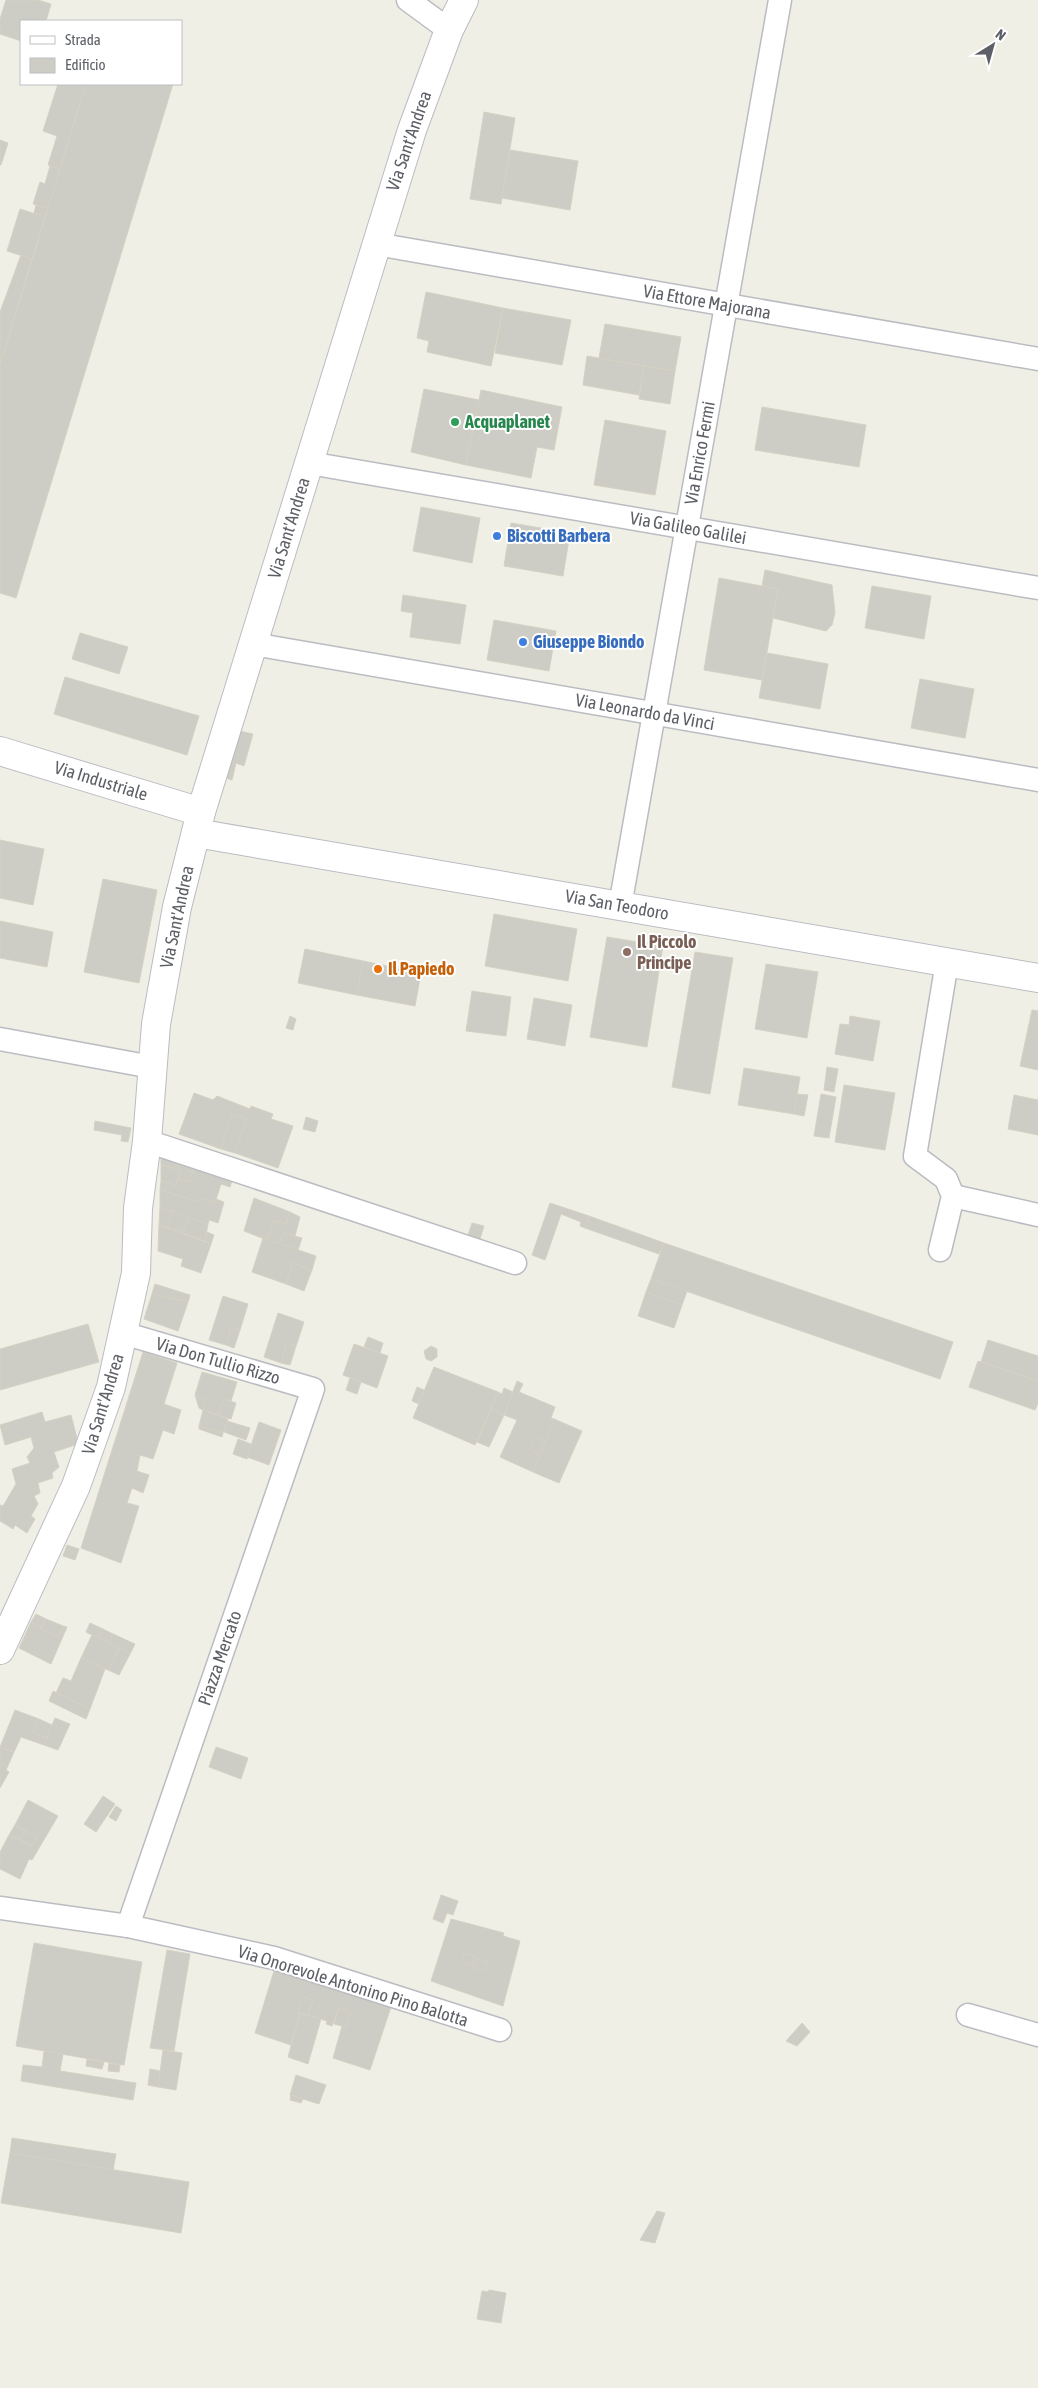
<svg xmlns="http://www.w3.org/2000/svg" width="1038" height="2388" viewBox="0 0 1038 2388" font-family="'Asap Condensed',sans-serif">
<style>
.building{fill:#cdccc5;stroke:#d5d2c3}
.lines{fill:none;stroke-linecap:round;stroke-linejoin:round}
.minor-casing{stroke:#babcc2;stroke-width:25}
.tertiary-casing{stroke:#babcc2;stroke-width:30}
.minor{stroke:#fff;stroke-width:22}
.tertiary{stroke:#fff;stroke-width:28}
.leisure-dot{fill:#2e9e5b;stroke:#fff;stroke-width:2}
.shop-dot{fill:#3f7fe0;stroke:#fff;stroke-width:2}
.education-dot{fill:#8d6e63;stroke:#fff;stroke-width:2}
.food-dot{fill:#e8710a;stroke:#fff;stroke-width:2}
.labels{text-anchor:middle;stroke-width:4;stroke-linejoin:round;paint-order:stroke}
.street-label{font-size:18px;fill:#5d6066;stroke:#fff}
.leisure-label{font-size:18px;font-weight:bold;fill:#27864d;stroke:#fff;text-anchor:start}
.shop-label{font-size:18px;font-weight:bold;fill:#366cbe;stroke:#fff;text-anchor:start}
.education-label{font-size:18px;font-weight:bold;fill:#785e54;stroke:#fff;text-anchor:start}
.food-label{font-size:18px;font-weight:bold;fill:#c56008;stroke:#fff;text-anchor:start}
</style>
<rect width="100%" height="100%" fill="#f0efe6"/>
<g class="building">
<polygon points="6,0 38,0 51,4 46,21 21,21 21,41 0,34 0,19"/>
<polygon points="58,84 86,84 60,169 48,165 57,136 43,131"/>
<polygon points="86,84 173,84 16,598 0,593 0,365"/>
<polygon points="484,112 515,118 501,204 470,199"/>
<polygon points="0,140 8,143 1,165 0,165"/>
<polygon points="510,150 578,161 570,210 502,198"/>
<polygon points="50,166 60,169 48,208 33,204 40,182 45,184"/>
<polygon points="36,205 48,208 45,217 34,213"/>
<polygon points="20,209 45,217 32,259 7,251"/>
<polygon points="21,255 32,259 0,365 0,312"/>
<polygon points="426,292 503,308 491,366 427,352 429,341 417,338"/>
<polygon points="503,308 571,320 562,365 495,353"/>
<polygon points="605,324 681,337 675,371 599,358"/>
<polygon points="587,356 644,366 639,395 583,385"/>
<polygon points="644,366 675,371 670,404 639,399"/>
<polygon points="424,389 479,400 466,465 411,452"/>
<polygon points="481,390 562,407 554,450 537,447 531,478 466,465"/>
<polygon points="762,407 866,425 859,467 755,450"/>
<polygon points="605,420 666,431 655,495 594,485"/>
<polygon points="421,507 480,518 472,563 413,551"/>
<polygon points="511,523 570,533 563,576 504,566"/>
<polygon points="765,570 832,585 835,613 832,625 826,631 773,618 778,589 762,586"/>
<polygon points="719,578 778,589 762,680 704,670"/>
<polygon points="872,586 931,596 924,639 865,628"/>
<polygon points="403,595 466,605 460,644 410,637 413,613 401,611"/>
<polygon points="494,620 556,631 549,671 487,660"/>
<polygon points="80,633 128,647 119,674 72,659"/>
<polygon points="767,653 828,664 820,709 759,698"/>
<polygon points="65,677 199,716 187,755 54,714"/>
<polygon points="920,679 974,689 965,738 911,728"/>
<polygon points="239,731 253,734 244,766 236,763 232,780 226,778"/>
<polygon points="0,840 44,849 33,905 0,898"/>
<polygon points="103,879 157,890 139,983 84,972"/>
<polygon points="494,914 577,929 568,981 485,966"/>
<polygon points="0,921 53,932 47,967 0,958"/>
<polygon points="607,937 663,946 647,1047 590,1037"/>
<polygon points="305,949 363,961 357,995 298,983"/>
<polygon points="695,952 733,958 710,1094 672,1087"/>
<polygon points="363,961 421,973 415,1006 357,995"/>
<polygon points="766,964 818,972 807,1038 755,1029"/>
<polygon points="472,991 511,997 506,1036 466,1031"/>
<polygon points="534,998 572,1005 565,1046 527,1039"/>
<polygon points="1032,1010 1038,1011 1038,1070 1020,1066"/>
<polygon points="290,1016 296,1019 293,1030 286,1028"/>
<polygon points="850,1016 880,1021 873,1061 835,1054 840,1024 849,1025"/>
<polygon points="827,1067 838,1069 834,1092 824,1090"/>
<polygon points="744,1068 800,1077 794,1114 738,1105"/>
<polygon points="844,1085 895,1093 885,1150 835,1142"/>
<polygon points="194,1093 213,1100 217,1096 250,1109 251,1106 273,1114 271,1119 293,1126 278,1168 235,1153 247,1119 232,1114 221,1149 179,1134"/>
<polygon points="797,1094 808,1095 804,1116 794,1114"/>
<polygon points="821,1094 836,1097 829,1138 814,1136"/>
<polygon points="1014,1095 1038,1100 1038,1135 1008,1129"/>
<polygon points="232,1114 247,1119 235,1153 221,1149"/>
<polygon points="306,1117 318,1121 315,1132 303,1129"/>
<polygon points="95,1121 131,1128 128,1142 121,1141 122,1135 94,1130"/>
<polygon points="161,1153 233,1178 230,1187 221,1184 215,1203 200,1198 199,1202 160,1190 161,1181 176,1185 178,1178 189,1182 194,1168 179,1163 177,1169 161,1165"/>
<polygon points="179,1163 194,1168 189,1182 178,1178 180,1170 177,1169"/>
<polygon points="161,1165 180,1170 176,1185 161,1181"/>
<polygon points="160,1190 199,1202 200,1198 215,1203 216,1199 224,1202 218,1223 209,1220 208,1224 160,1207"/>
<polygon points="254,1198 290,1212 286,1224 274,1220 267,1240 244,1231"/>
<polygon points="550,1203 589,1216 585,1228 580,1226 581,1222 561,1214 545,1260 532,1255"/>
<polygon points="160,1207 172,1211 168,1227 184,1231 189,1217 208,1224 205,1241 159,1225"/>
<polygon points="172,1211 189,1217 184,1231 168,1227"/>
<polygon points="290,1212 300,1217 295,1236 283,1233 279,1244 267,1240 274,1220 286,1224"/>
<polygon points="589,1216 664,1243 659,1254 585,1228"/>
<polygon points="472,1223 484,1226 479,1242 467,1238"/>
<polygon points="159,1225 211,1244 201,1273 181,1266 183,1259 158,1251"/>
<polygon points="207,1232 214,1235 211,1244 205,1241"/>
<polygon points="283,1233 302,1238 298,1250 279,1244"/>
<polygon points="263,1238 316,1256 312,1270 293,1263 286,1284 252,1272"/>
<polygon points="664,1243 953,1342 940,1379 651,1279"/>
<polygon points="293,1263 312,1270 304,1291 286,1284"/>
<polygon points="651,1279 687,1291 682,1305 646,1292"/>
<polygon points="155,1284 174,1290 171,1300 152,1294"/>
<polygon points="174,1290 190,1295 188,1302 171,1298"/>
<polygon points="646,1292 682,1305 674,1328 638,1316"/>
<polygon points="152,1294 188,1302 178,1331 144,1319"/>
<polygon points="223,1296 248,1304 240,1330 231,1327 226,1345 209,1340"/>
<polygon points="278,1313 304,1322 296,1346 287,1343 281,1363 264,1357"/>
<polygon points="88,1324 99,1362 0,1390 0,1349"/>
<polygon points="231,1327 240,1330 234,1348 226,1345"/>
<polygon points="368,1337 383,1343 380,1353 364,1347"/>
<polygon points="988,1340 1038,1356 1038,1381 981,1362"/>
<polygon points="287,1343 296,1346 290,1365 281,1363"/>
<polygon points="354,1344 388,1356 377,1388 343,1375"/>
<polygon points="431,1346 437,1349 437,1357 431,1361 426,1359 424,1351"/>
<polygon points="143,1352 177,1363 164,1404 181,1410 174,1434 163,1430 153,1459 140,1455 137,1471 149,1475 143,1493 132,1488 127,1503 139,1506 121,1563 81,1548"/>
<polygon points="978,1361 1038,1381 1038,1403 1035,1410 969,1387"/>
<polygon points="434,1367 498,1392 475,1445 413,1418"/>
<polygon points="202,1372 237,1382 231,1401 224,1399 218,1415 203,1410 206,1400 195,1395"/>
<polygon points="350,1378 361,1382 357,1394 346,1390"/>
<polygon points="517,1381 523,1384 519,1392 555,1407 551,1418 554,1419 545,1442 535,1438 530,1450 540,1455 533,1472 500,1457 517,1420 504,1415"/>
<polygon points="417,1387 424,1390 419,1404 412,1401"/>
<polygon points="504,1388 513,1392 504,1415 491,1409 498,1392 502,1394"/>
<polygon points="195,1395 206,1400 203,1410 199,1408"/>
<polygon points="224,1399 236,1403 231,1419 218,1415"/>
<polygon points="491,1409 504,1415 489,1447 477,1442"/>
<polygon points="203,1410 228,1419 223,1433 199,1426"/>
<polygon points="42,1412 45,1422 71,1415 78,1442 75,1445 54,1452 59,1467 52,1473 53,1478 38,1483 40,1493 34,1496 38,1504 31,1516 35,1519 27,1533 15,1525 13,1529 0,1521 0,1505 3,1506 16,1484 12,1469 30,1463 27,1457 34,1448 31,1437 5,1445 0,1425"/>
<polygon points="554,1419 582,1431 559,1483 533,1472"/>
<polygon points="227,1421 250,1428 246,1440 224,1432"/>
<polygon points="259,1422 281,1430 269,1465 247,1457"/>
<polygon points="199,1426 223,1433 222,1437 199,1429"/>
<polygon points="535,1438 545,1442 540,1455 530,1450"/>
<polygon points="238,1439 251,1444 247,1459 233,1454"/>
<polygon points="67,1545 79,1549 75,1560 63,1556"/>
<polygon points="36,1614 46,1619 41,1627 31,1622"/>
<polygon points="46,1619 63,1626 59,1637 40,1629"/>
<polygon points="31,1622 41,1627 40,1629 59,1637 63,1626 67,1627 51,1664 19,1648"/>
<polygon points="90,1623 103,1629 98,1638 86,1632"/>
<polygon points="103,1629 113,1634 109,1643 98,1638"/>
<polygon points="113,1634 135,1644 130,1654 109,1643"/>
<polygon points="92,1635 119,1648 108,1670 81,1658"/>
<polygon points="119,1648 130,1654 119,1675 108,1670"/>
<polygon points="81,1658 105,1669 90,1709 56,1693 63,1678 71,1681"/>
<polygon points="53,1691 90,1709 86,1719 49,1701"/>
<polygon points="15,1710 39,1719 33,1733 47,1738 44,1745 21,1737 14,1752 0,1747"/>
<polygon points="55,1718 70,1724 58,1750 44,1745"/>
<polygon points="39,1719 52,1725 47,1738 33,1733"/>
<polygon points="0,1747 14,1752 6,1770 9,1772 0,1788"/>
<polygon points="216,1747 248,1758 241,1779 209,1767"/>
<polygon points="103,1796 115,1804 96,1832 84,1824"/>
<polygon points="28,1800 58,1816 32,1860 29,1859 20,1879 0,1869 0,1852 9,1835 32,1846 37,1836 15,1825"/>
<polygon points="116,1806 122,1810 116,1821 109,1817"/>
<polygon points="15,1825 25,1830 20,1840 9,1835"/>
<polygon points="25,1830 37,1836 32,1846 20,1840"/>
<polygon points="441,1895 458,1901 453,1915 447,1913 443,1923 433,1919"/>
<polygon points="451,1919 504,1933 503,1936 520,1941 503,2006 431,1981"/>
<polygon points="34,1943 142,1962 124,2065 16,2046"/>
<polygon points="167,1950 190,1954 174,2051 150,2048"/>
<polygon points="464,1953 475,1956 472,1965 462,1962"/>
<polygon points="476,1959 487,1961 485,1971 474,1969"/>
<polygon points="274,1971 391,2007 370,2070 333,2058 342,2026 346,2027 351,2011 339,2008 332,2026 326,2024 327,2021 308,2015 313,2000 302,1997 298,2012 300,2013 291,2045 255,2033"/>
<polygon points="302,1997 313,2000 308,2015 298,2012"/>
<polygon points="339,2008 351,2011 346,2027 334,2024"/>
<polygon points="300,2013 321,2019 308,2064 288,2057"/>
<polygon points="802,2023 810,2032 797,2046 786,2041"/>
<polygon points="163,2050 182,2053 176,2090 158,2087"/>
<polygon points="44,2051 63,2054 60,2071 136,2083 133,2100 21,2081 23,2065 42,2067"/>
<polygon points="87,2059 104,2062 102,2069 86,2066"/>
<polygon points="109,2063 120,2065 119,2072 108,2071"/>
<polygon points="150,2069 160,2071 158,2087 148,2085"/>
<polygon points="296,2075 326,2085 319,2104 290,2095"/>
<polygon points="291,2095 303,2099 301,2103 290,2100"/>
<polygon points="12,2138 116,2154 113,2170 10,2153"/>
<polygon points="10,2153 189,2182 181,2233 1,2203"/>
<polygon points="657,2211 665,2213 655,2243 640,2240"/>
<polygon points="489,2290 506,2293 501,2323 477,2319 482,2291 488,2292"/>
</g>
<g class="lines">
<g class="minor-casing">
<g id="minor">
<polyline points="408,0 449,30"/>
<polyline points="376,244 1038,359"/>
<polyline points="309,463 1038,588"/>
<polyline points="253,644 1038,780"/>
<polyline points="620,906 780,0"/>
<polyline points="0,1039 152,1067"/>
<polyline points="147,1141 515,1263"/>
<polyline points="953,1196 1038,1215"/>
<polyline points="940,1250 953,1196 946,1179 915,1156 947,962"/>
<polyline points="123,1333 313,1389 128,1926"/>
<polyline points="0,1908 128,1926 274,1958 500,2030"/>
<polyline points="968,2015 1038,2035"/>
</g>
</g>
<g class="tertiary-casing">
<g id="tertiary">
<polyline points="0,751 201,812"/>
<polyline points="196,833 1038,978"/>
<polyline points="0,1650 76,1486 111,1387 136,1273 138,1208 147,1141 156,1024 177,907 201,812 412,130 449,30 464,0"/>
</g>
</g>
<use href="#minor" class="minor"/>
<use href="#tertiary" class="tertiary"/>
</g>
<circle class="leisure-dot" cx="455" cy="422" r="5"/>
<g class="shop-dot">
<circle cx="497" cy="536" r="5"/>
<circle cx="523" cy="642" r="5"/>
</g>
<circle class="education-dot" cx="627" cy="952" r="5"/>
<circle class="food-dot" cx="378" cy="969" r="5"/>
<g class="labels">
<g class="street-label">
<text transform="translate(409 141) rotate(-71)" y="6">Via Sant'Andrea</text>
<text transform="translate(707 302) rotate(10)" y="6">Via Ettore Majorana</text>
<text transform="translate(700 453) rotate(-80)" y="6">Via Enrico Fermi</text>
<text transform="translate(289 528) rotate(-73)" y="6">Via Sant'Andrea</text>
<text transform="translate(688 528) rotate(10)" y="6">Via Galileo Galilei</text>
<text transform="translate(645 712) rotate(10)" y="6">Via Leonardo da Vinci</text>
<text transform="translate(101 781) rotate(17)" y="6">Via Industriale</text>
<text transform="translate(617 905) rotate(10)" y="6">Via San Teodoro</text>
<text transform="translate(177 917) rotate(-78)" y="6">Via Sant'Andrea</text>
<text transform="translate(218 1361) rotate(16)" y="6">Via Don Tullio Rizzo</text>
<text transform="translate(103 1404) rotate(-73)" y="6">Via Sant'Andrea</text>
<text transform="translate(220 1658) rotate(-71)" y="6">Piazza Mercato</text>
<text transform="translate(353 1986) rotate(17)" y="6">Via Onorevole Antonino Pino Balotta</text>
</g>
<g class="leisure-label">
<text x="465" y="428">Acquaplanet</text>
</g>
<g class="shop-label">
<text x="507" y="542">Biscotti Barbera</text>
<text x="533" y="648">Giuseppe Biondo</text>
</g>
<g class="education-label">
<text x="637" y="948">Il Piccolo<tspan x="637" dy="21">Principe</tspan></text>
</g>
<g class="food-label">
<text x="388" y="975">Il Papiedo</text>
</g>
</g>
<rect x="20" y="20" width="162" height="65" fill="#ffffff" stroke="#bebfc2"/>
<rect x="30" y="36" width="25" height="8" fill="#ffffff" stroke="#bebfc2"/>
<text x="65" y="45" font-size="15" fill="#5d6066">Strada</text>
<rect x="30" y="58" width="25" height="15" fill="#cdccc5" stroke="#bebfc2"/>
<text x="65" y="70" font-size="15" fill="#5d6066">Edificio</text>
<g transform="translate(993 45) rotate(37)" stroke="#ffffff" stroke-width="4" paint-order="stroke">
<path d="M0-4L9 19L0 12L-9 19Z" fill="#5d6066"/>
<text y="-8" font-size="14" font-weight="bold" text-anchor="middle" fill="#5d6066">N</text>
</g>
</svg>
